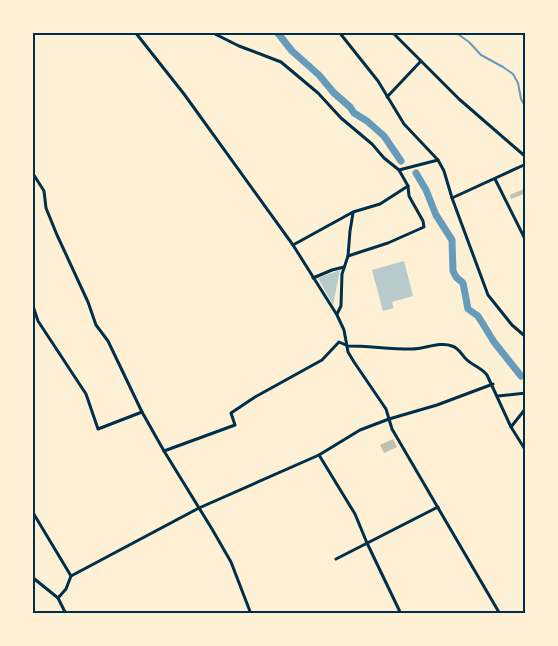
<svg xmlns="http://www.w3.org/2000/svg" width="558" height="646" viewBox="0 0 558 646" font-family="'Alegreya Sans',sans-serif">
<style>
.green{fill:#b9caca}
.lines{fill:none;stroke-linecap:round;stroke-linejoin:round}
.stream{stroke:#669bbc;stroke-width:2}
.canal{stroke:#669bbc;stroke-width:7}
.building{fill:#bec0b2}
.minor{stroke:#003049;stroke-width:3}
.neatline{fill:none;stroke:#003049;stroke-width:2}
</style>
<rect width="100%" height="100%" fill="#fdf0d5"/>
<g class="green">
<polygon points="404,261 413,296 392,302 394,308 383,311 372,270"/>
<polygon points="340,270 333,305 318,278"/>
</g>
<g class="lines">
<polyline class="stream" points="455,32 469,42 481,55 503,67 513,74 518,83 521,99 526,108"/>
<g class="canal">
<polyline points="277,32 292,51 319,75 334,93 350,107 354,113 367,121 384,136 401,161"/>
<polyline points="416,173 426,190 436,215 452,240 453,271 456,277 463,283 468,309 478,316 494,342 521,376"/>
</g>
</g>
<g class="building">
<polygon points="526,188 526,193 511,199 510,195"/>
<polygon points="393,439 397,447 384,453 380,445"/>
</g>
<g class="lines">
<g class="minor">
<polyline points="135,32 184,94 293,245 337,315 344,330 348,352 354,362 386,409 392,429 500,614"/>
<polyline points="211,32 239,46 281,62 318,93 341,118 372,144 384,158 399,170 438,160"/>
<polyline points="339,32 378,81 404,124 438,160 444,171 452,198 488,295 512,325 526,337"/>
<polyline points="392,32 459,99 526,157"/>
<polyline points="387,97 421,61"/>
<polyline points="32,172 44,191 46,208 57,235 88,302 96,325 108,341 142,412 164,451 212,529 231,562 251,614"/>
<polyline points="495,179 526,241"/>
<polyline points="452,198 526,164"/>
<polyline points="293,245 353,212 380,204 408,186 399,170"/>
<polyline points="348,256 388,243 424,227 423,221 409,196 408,186"/>
<polyline points="313,278 332,270 344,267"/>
<polyline points="32,303 38,321 86,394 98,429 142,412"/>
<polyline points="337,314 341,306 342,274 348,256 350,231 353,213"/>
<polyline points="498,396 526,393"/>
<polyline points="511,427 526,408"/>
<path d="M164,451L235,425L231,413L255,397L322,360L339,342L348,346C368,346 389,349 410,349C423,350 439,341 452,346C459,348 461,354 466,359C473,366 481,367 487,375L511,427L526,451"/>
<polyline points="319,455 355,514 367,543 401,614"/>
<polyline points="32,511 71,576 66,589 58,598 66,614"/>
<polyline points="336,559 438,507"/>
<polyline points="71,576 199,508 319,455 360,430 389,419 437,405 493,384"/>
<polyline points="32,577 58,598"/>
</g>
</g>
<rect width="558" height="646" fill="none" stroke="#fdf0d5" stroke-width="68"/>
<rect x="34" y="34" width="490" height="578" class="neatline"/>
</svg>
